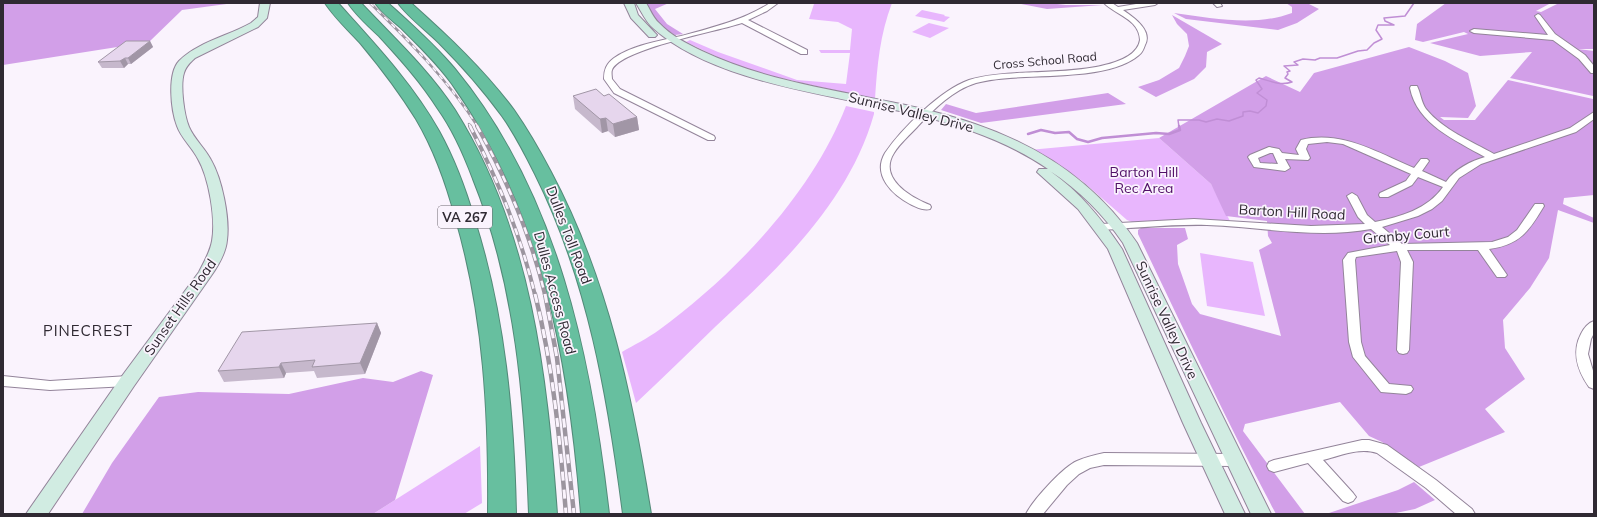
<svg xmlns="http://www.w3.org/2000/svg" width="1597" height="517" viewBox="0 0 1597 517" font-family="Mulish,sans-serif">
<style>
.green{fill:#e8b6fd}
.forest{fill:#d29fe8}
.lines{fill:none;stroke-linecap:round;stroke-linejoin:round}
.stream-far1{stroke:#c08ed5;stroke-width:1.5}
.stream{stroke:#c08ed5;stroke-width:2.5}
.street-casing{stroke:#93849a;stroke-width:2}
.secondary-casing{stroke:#93849a;stroke-width:2}
.highway-casing{stroke:#538a79;stroke-width:2}
.street{fill:#fff;fill-rule:evenodd}
.secondary{fill:#d1ece2;fill-rule:evenodd}
.highway{fill:#67bf9f;fill-rule:evenodd}
.rail-far2-casing{stroke:#9c959f;stroke-width:2.5}
.rail-far1-casing{stroke:#9c959f;stroke-width:4}
.rail-casing{stroke:#9c959f;stroke-width:4.5}
.rail-far2{stroke:#faf3fd;stroke-width:1.5;stroke-dasharray:5;stroke-linecap:butt}
.rail-far1{stroke:#faf3fd;stroke-width:2.5;stroke-dasharray:7;stroke-linecap:butt}
.rail{stroke:#faf3fd;stroke-width:3;stroke-dasharray:9;stroke-linecap:butt}
.wall{fill:#c6b8cc}
.shaded-wall{fill:#a196a6}
.building{fill:#e6d6ed;stroke:#a196a6}
.labels{text-anchor:middle;stroke-width:3.5;stroke-linejoin:round;paint-order:stroke}
.far-street-label{font-size:12px;fill:#2f2932;stroke:#faf3fd}
.shield{fill:#faf3fd;stroke:#6c666f;stroke-width:1}
.shield-label{font-size:13px;font-weight:bold;fill:#2f2932}
.street-label{font-size:14px;fill:#2f2932;stroke:#faf3fd}
.park-label{font-size:14px;fill:#511067;stroke:#faf3fd}
.neighbourhood-label{font-size:15px;letter-spacing:1px;fill:#2f2932;stroke:#faf3fd}
</style>
<rect width="100%" height="100%" fill="#faf3fd"/>
<g class="green">
<path d="M808,3H892C880,34 877,66 875,99L771,76L730,63L686,42L690,40L718,52L797,80L846,84L850,53H821L819,50H850L852,29L838,22L809,19L814,4Z"/>
<polygon points="922,10 945,15 944,16 950,17 944,22 915,16"/>
<polygon points="929,23 949,28 930,38 912,32"/>
<path d="M846,106L874,112V114C849,202 780,267 715,327C689,352 663,378 636,403L622,352C634,345 648,338 659,330C734,275 812,194 846,106Z"/>
<polygon points="1159,138 1211,184 1230,221 1190,219 1132,222 1127,220 1081,180 1029,150"/>
<polygon points="1200,253 1253,262 1265,316 1207,306"/>
<polygon points="480,446 482,503 464,514 373,514"/>
</g>
<g class="forest">
<polygon points="3,3 234,3 182,10 149,42 3,65"/>
<path d="M646,3H669L655,9L667,24L683,34L675,35C663,28 651,16 646,3Z"/>
<polygon points="1016,3 1048,3 1066,5 1103,5 1047,9"/>
<path d="M1286,3H1307L1319,9L1297,23L1278,30L1186,19L1174,13C1213,18 1254,27 1292,13V7Z"/>
<path d="M1446,3H1551L1536,11L1541,12L1559,3H1594V49H1578L1594,51V195L1564,198L1563,204L1594,218V223L1558,210L1549,258L1530,288L1503,320L1505,348L1525,379L1485,409L1505,432L1419,467L1382,442L1369,436L1340,402L1245,424L1243,431L1305,514H1276C1227,422 1183,328 1138,234V230L1141,228H1185L1188,239L1177,245L1178,264L1192,304L1200,314L1281,336L1259,250L1272,243L1268,236L1267,221L1226,216L1211,184L1159,138L1266,76L1300,92L1314,73L1409,47L1445,61L1468,73L1476,106L1468,118L1440,117L1444,120H1475L1508,80L1593,99V96L1510,78L1532,52L1480,56L1430,43L1468,34L1464,32L1423,42L1415,40L1417,24Z"/>
<polygon points="1172,15 1222,44 1207,52 1206,67 1194,79 1156,97 1138,87 1159,80 1179,68 1185,56 1189,46 1187,34 1177,24"/>
<polygon points="1108,93 1126,104 981,123 941,110 946,104 976,113"/>
<polygon points="421,371 433,375 395,500 373,514 82,514 112,463 159,397 198,392 289,394 363,378 393,382"/>
<polygon points="1414,482 1435,500 1415,509 1391,514 1326,514 1398,490"/>
</g>
<g class="lines">
<path class="stream-far1" d="M1179,127L1178,120H1199L1206,122L1217,119L1229,121L1243,116V112L1250,111L1258,113L1266,106L1267,100L1257,93L1262,89L1256,80L1259,78C1270,81 1280,86 1292,82L1285,78L1288,74L1287,72L1290,71L1284,66L1298,65L1294,62L1303,59L1315,60L1320,58H1337L1358,51L1367,50L1374,43L1382,39L1376,30L1378,25H1394L1385,21L1384,18L1405,16L1414,3"/>
<polyline class="stream" points="1028,134 1041,130 1055,133 1069,132 1077,139 1088,142 1102,138 1156,133 1169,134 1180,130 1179,126"/>
<g class="street-casing">
<g id="street">
<path d="M770,3H778L767,11L748,20L807,50V54H801L742,23C719,31 620,49 612,70C611,72 612,77 612,79L620,89L714,136L715,138L714,140H708L614,93L604,79C604,70 606,64 614,58C633,45 659,41 681,36C711,28 744,20 770,3Z"/>
<path d="M1104,3H1112L1118,7L1142,3H1158L1155,5L1123,10C1133,17 1153,30 1145,45C1144,48 1142,53 1139,55C1106,84 1019,71 976,83C953,90 934,109 918,126C910,135 900,143 894,153C878,178 910,197 930,205L931,207L930,209C923,211 917,207 912,205C892,195 872,175 885,153C902,128 941,90 969,80C984,75 1002,74 1017,73C1043,71 1135,74 1140,40C1139,19 1116,15 1104,3Z"/>
<polygon points="1213,3 1220,3 1222,6 1217,7"/>
<polygon points="1538,14 1540,15 1555,34 1585,55 1594,66 1594,73 1591,73 1579,59 1553,40 1474,33 1470,31 1474,29 1548,35 1535,16"/>
<path d="M1411,86H1417C1421,94 1421,102 1426,109C1443,130 1471,141 1494,154L1570,128L1594,112V119L1576,132L1481,164L1459,178L1442,201L1432,209L1418,216L1382,227L1402,244L1492,242L1508,237L1517,230L1535,204H1543L1544,206C1529,231 1520,245 1489,249L1507,275L1505,277H1497L1478,250H1407L1413,262L1409,350L1407,353L1403,354L1399,353L1397,350L1401,262L1397,251L1356,257L1355,260L1361,342L1365,356L1389,384L1411,386L1413,389L1411,392L1406,394L1381,392L1353,357L1349,342L1343,260L1348,253L1390,245L1371,229C1317,239 1261,227 1207,225C1172,224 1136,228 1101,230L1096,227L1101,224L1194,219L1311,226L1365,224L1358,217L1347,196L1352,193L1357,196L1367,215L1375,222C1400,217 1428,209 1443,187L1418,177L1412,185L1388,197H1380L1379,195L1380,193L1406,181L1411,174L1343,144L1327,142L1308,144L1306,149L1310,158L1308,160L1285,159L1290,168L1285,171L1254,167L1248,157L1250,155L1269,147L1279,149L1282,153L1299,155L1296,149L1301,140C1342,130 1378,153 1414,168L1421,159H1427L1429,161L1422,171L1446,182C1455,169 1471,161 1485,157C1455,140 1417,124 1410,88ZM1270,153H1273L1278,164L1260,163L1258,158Z"/>
<path d="M1594,321V333L1591,339L1588,354L1594,374V389L1589,387C1578,371 1571,353 1581,334C1584,328 1588,323 1594,321Z"/>
<polygon points="3,376 50,381 128,376 133,378 135,381 133,384 128,386 50,390 3,386"/>
<path d="M1362,440H1369L1387,445L1436,480L1472,509L1475,514H1456L1426,488L1377,453C1359,447 1340,456 1323,460L1353,493L1356,497L1353,501L1348,503L1343,501L1308,463L1274,472L1269,470L1267,466L1269,462L1274,460Z"/>
<path d="M1104,453L1234,454L1239,456L1241,460L1239,464L1234,466L1104,465L1090,468L1079,474L1067,485L1043,514H1026C1033,500 1063,467 1077,461C1086,457 1095,455 1104,453Z"/>
</g>
</g>
<g class="secondary-casing">
<g id="secondary">
<path d="M260,3H270L267,18L258,27L195,58C190,63 186,66 184,73C180,85 184,115 189,127C194,139 205,148 211,160C222,179 230,218 227,240C226,253 218,266 211,276L134,386L48,514H26L122,376L199,272C204,262 210,252 212,241C216,219 209,178 198,159C192,147 181,138 177,126C171,110 167,74 179,61C198,42 228,36 251,23L258,17Z"/>
<polygon points="624,3 634,3 638,15 655,33 657,35 655,37 649,37 631,18"/>
<path d="M636,3H646C650,9 653,18 659,23C670,35 687,44 702,51C788,92 886,93 975,124C1042,147 1097,184 1137,243L1271,514H1251L1123,243C1103,214 1079,190 1050,171C1080,192 1102,219 1122,249L1201,423L1245,514H1225L1183,423L1108,249L1078,209L1037,172L1039,169H1048C1010,143 966,127 921,116C839,95 717,85 653,28C646,22 641,11 636,3Z"/>
</g>
</g>
<g class="highway-casing">
<g id="highway">
<path d="M325,3H338C374,43 412,83 439,131C455,160 466,190 475,221C505,316 514,415 516,514H488C489,415 484,316 456,220C447,186 435,151 416,119C400,93 381,68 361,44C349,31 335,18 325,3Z"/>
<path d="M348,3H361C393,37 429,70 455,110C531,231 547,375 557,514H529C525,401 516,285 473,179C464,155 453,130 438,109C421,82 400,59 379,36C368,26 356,15 348,3Z"/>
<path d="M375,3H388C411,24 435,45 455,69C558,194 591,357 609,514H581C569,360 543,212 452,84C437,63 419,46 401,28C392,20 382,13 375,3Z"/>
<path d="M398,3H411C448,36 484,70 514,110C528,130 540,151 551,172C608,279 632,396 651,514H623C608,397 588,280 535,174C525,154 515,134 502,116C483,90 462,66 439,43C427,31 407,16 398,3Z"/>
</g>
</g>
<use href="#street" class="street"/>
<use href="#secondary" class="secondary"/>
<use href="#highway" class="highway"/>
<g class="rail-far2-casing">
<g id="rail-far2">
<path d="M370,3C410,42 448,80 478,127"/>
<polyline points="469,124 471,127"/>
</g>
</g>
<g class="rail-far1-casing">
<g id="rail-far1">
<path d="M470,126C499,183 520,233 535,295"/>
<path d="M477,126C507,180 531,236 545,295"/>
</g>
</g>
<g class="rail-casing">
<g id="rail">
<path d="M535,294C553,366 560,440 566,514"/>
<polyline points="545,294 557,358 574,514"/>
</g>
</g>
<use href="#rail-far2" class="rail-far2"/>
<use href="#rail-far1" class="rail-far1"/>
<use href="#rail" class="rail"/>
</g>
<g class="wall">
<polygon points="150,41 153,47 131,64 128,64 124,68 102,68 98,62"/>
<polygon points="573,96 604,96 637,117 639,130 615,137 608,131 602,133 575,109"/>
<polygon points="377,323 381,333 365,374 317,378 314,371 286,373 284,378 224,382 218,371"/>
</g>
<g class="shaded-wall">
<polygon points="150,41 153,47 131,64 128,58"/>
<polygon points="125,58 128,64 124,68 120,61"/>
<polygon points="637,117 639,130 615,137 613,124"/>
<polygon points="606,118 608,131 602,133 600,119"/>
<polygon points="377,323 381,333 365,374 360,363"/>
<polygon points="281,363 286,373 284,378 279,367"/>
</g>
<g class="building">
<polygon points="126,41 150,41 128,58 125,58 120,61 98,62"/>
<polygon points="596,89 604,96 609,94 637,117 613,124 606,118 600,119 573,96"/>
<polygon points="377,323 360,363 312,367 315,360 281,363 279,367 218,371 242,332"/>
</g>
<g class="labels">
<g class="far-street-label">
<text transform="translate(1045 61) rotate(-5)" y="4">Cross School Road</text>
</g>
<rect class="shield" x="438" y="206" width="54" height="22" rx="3"/>
<g class="shield-label">
<text x="465" y="222">VA 267</text>
</g>
<g class="street-label">
<text transform="translate(911 112) rotate(14)" y="5">Sunrise Valley Drive</text>
<text transform="translate(1292 212) rotate(3)" y="5">Barton Hill Road</text>
<text transform="translate(569 235) rotate(69)" y="5">Dulles Toll Road</text>
<text transform="translate(1406 235) rotate(-5)" y="5">Granby Court</text>
<text transform="translate(555 293) rotate(75)" y="5">Dulles Access Road</text>
<text transform="translate(180 307) rotate(-55)" y="5">Sunset Hills Road</text>
<text transform="translate(1167 320) rotate(65)" y="5">Sunrise Valley Drive</text>
</g>
<g class="park-label">
<text x="1144" y="177">Barton Hill<tspan x="1144" dy="16">Rec Area</tspan></text>
</g>
<g class="neighbourhood-label">
<text x="88" y="336">PINECREST</text>
</g>
</g>
<rect width="1597" height="517" fill="none" stroke="#2f2932" stroke-width="8"/>
</svg>
